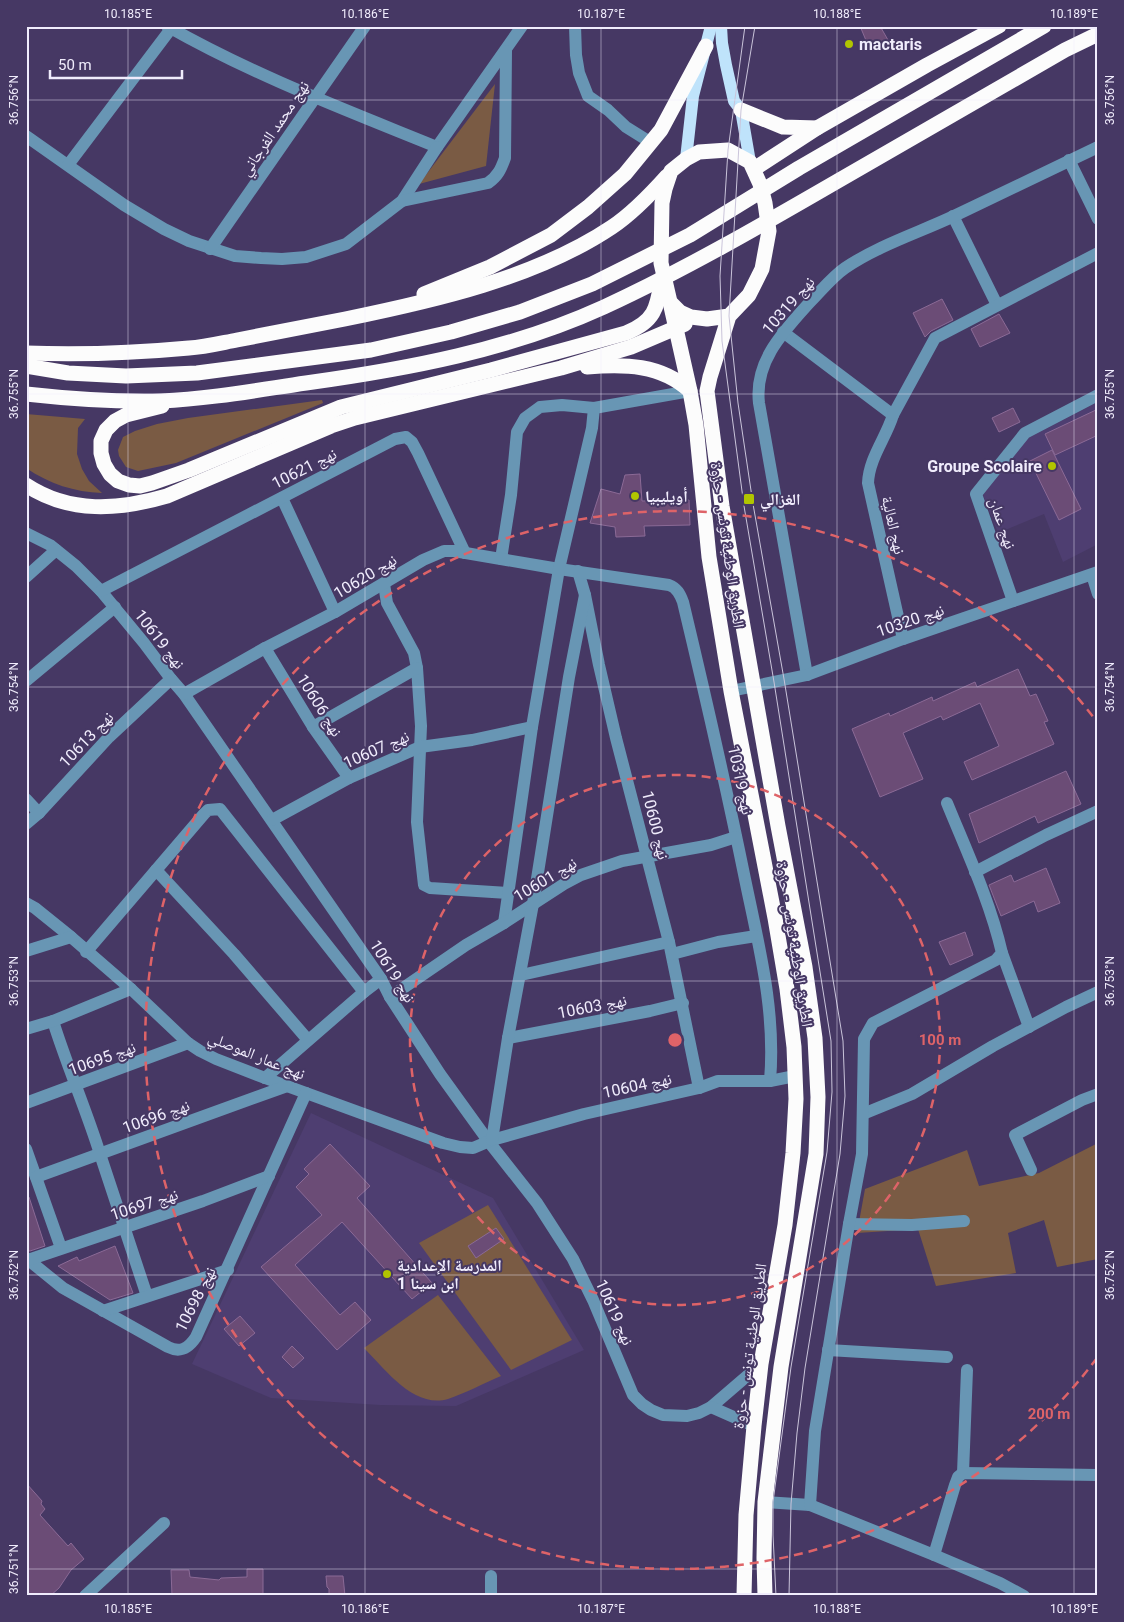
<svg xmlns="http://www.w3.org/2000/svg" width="1124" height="1622" viewBox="0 0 1124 1622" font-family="Roboto,'Noto Naskh Arabic',sans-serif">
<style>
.built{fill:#4e3e71}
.green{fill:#7a5b44}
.building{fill:#6b4c76;stroke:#8b6a96}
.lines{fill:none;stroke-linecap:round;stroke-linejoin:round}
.minor{stroke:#6896b4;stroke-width:12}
.major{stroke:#bfe3fb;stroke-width:12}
.highway{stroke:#fcfcfc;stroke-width:15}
.tram{stroke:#cac4da;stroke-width:1}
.ticks{fill:none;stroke:#f0ecfc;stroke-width:1;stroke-opacity:0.45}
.ring{fill:none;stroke:#de6368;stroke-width:2.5;stroke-dasharray:9 6}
.poi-dot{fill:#b1c500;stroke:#463864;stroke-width:2}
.labels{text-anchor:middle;stroke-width:4;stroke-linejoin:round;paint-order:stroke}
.poi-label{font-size:16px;font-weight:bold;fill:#f0ecfc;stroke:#463864;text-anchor:start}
.street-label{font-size:16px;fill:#f0ecfc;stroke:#463864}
.centre{fill:#de6368;stroke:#463864;stroke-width:2.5}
.ring-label{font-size:15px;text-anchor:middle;font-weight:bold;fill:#de6368;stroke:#463864;stroke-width:4;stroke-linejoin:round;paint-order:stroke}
.neatline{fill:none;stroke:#f0ecfc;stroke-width:2}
.ticks-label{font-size:12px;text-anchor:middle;fill:#f0ecfc}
</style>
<rect width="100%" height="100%" fill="#463864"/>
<g class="built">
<polygon points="1098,402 1098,544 1063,562 1044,514 998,533 983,495 1028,438"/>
<polygon points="311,1113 493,1198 584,1350 456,1406 380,1405 271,1398 192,1364"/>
</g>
<g class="green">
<polygon points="495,84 486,166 419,184"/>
<polygon points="322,400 323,403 176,463 138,471 126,467 119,456 118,450 123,437 135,431 157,424 188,418"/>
<path d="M26,414L85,419L78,428L77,454L82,469L89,481L102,493C74,492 50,484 26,468Z"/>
<polygon points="1096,1144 1098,1147 1098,1259 1057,1267 1044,1220 1008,1233 1016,1273 936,1286 918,1229 857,1233 865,1189 967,1150 979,1186 1039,1173"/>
<polygon points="488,1205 572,1340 511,1370 419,1243"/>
<path d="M438,1295L501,1376C484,1383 466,1393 448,1399C414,1409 385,1369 364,1348Z"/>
</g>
<g class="building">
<polygon points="860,26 880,26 888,40 870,50"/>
<polygon points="942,299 953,320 931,331 925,337 913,313"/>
<polygon points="999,314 1010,333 980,347 971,329"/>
<polygon points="1013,408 1020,422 999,432 992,418"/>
<polygon points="1098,409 1098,435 1055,455 1045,434"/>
<polygon points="1052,450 1081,509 1059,520 1030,461"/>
<polygon points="640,474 642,501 689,500 690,525 644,526 645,536 616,537 615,527 590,523 601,489 620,494 625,475"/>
<polygon points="1018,669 1030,696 1036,694 1048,721 1044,722 1054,744 972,780 964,762 999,746 980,703 943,720 941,716 903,733 923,779 880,797 852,729 889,713 890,716 932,697 933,701 975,682 977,687"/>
<polygon points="1066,771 1081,804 1038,823 1035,816 979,843 969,814"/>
<polygon points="1046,868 1060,903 1038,912 1034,901 1001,916 989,885 1011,875 1014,882"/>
<polygon points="965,932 973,955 950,965 939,942"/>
<polygon points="330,1144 370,1186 357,1198 432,1283 412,1299 342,1222 295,1265 340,1315 355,1302 371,1320 337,1350 261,1267 322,1215 296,1187 309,1174 304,1169"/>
<polygon points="29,1197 45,1246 30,1251 26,1250 26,1198"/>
<polygon points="496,1228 504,1239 476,1258 468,1246"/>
<polygon points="115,1246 133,1293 110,1300 58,1266 77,1257 79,1261"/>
<polygon points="240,1316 255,1333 239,1346 224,1329"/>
<polygon points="292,1346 304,1358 293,1368 282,1357"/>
<polygon points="26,1483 42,1501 41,1504 45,1509 40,1515 68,1546 71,1543 84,1559 71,1570 59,1588 50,1596 26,1596"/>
<polygon points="247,1569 263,1569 263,1596 172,1596 171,1570 189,1570 190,1577 219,1580 221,1578 247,1577"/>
<polygon points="326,1576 343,1576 345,1596 329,1596 329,1589 327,1587"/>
</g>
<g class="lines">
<g class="minor">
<path d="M167,26C253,75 346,110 437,147L522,26"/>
<polyline points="575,26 576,55 579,73 588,96 608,110 626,127 650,142"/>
<polyline points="26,136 124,205 164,229 189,241 235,256 261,258 282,259 306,257 346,244 402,201 437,147"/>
<polyline points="1069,160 1098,219"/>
<polyline points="68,165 173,26"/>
<path d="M402,201L488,183C498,176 501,169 505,158L506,51"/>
<polyline points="953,216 997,305"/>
<polyline points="210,249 365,26"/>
<path d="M783,332L893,415C886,438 869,458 868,483L903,639"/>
<polyline points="893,415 935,338 1098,253"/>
<polyline points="282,498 335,612"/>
<polyline points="26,533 50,545 76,566 101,591 144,643 171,679 184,694 381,979 390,997 440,1074 489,1142 537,1203 573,1259 593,1300 633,1395 642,1404 651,1410 663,1415 687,1416 699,1413 711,1407 761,1364"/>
<polyline points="501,559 511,495 517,432 525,418 540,407 562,405 594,408"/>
<polyline points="578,571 585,595 599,665 616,738 669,942 699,1088"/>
<polyline points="1092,575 1098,594"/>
<polyline points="26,577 56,550"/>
<polyline points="384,584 387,603 414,653 417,668 421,726 417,822 424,885 430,888 508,893"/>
<polyline points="101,591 395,439 406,437 412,442 418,453 465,553"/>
<polyline points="1013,601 976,494 1025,433 1098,395"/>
<polyline points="265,648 313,727 349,778"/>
<path d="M807,675L759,403C754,361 784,331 810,302C821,291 832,277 845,268C879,245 918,233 954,216C1002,193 1050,170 1098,147"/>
<polyline points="26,681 115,607"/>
<polyline points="731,691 807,675 903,639 1098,572"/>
<path d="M184,694L265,648L335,612L423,560L444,551H454L559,569L669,585C677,588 680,594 683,602C705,694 726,786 745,879C759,947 776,1011 770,1081"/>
<polyline points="313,727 417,668"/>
<polyline points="26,799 39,813"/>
<polyline points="272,820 349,778 420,747 472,740 532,727"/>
<polyline points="26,824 39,813 109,737 171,679"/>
<polyline points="156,870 234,954 308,1040"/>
<polyline points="975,872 1046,835 1098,811"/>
<polyline points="26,903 35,908 71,937 131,989 188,1043 200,1051 216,1059 265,1078 443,1143 460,1147 473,1148 492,1140 584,1114 699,1088 718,1081 770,1081 795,1076"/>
<polyline points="504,923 532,727 559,569 592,428 594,408 690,391"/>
<polyline points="26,951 71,937"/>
<polyline points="86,952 204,814 208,810 220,809 364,992"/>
<polyline points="1002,953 1029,1027"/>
<polyline points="672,954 718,942 756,936"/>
<polyline points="521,975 669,942"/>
<polyline points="390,997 466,945 504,923 564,884 581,875 622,861 711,845 736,837"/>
<path d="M53,1021C67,1066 86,1109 100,1154C116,1201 131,1249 147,1296"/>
<polyline points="26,1029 53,1021 131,989"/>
<polyline points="508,1038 650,1011 683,1003"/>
<polyline points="265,1078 364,992 381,979"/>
<polyline points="26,1103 188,1043"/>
<polyline points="863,1114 912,1094 993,1046 1066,1007 1098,992"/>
<polyline points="492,1140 508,1038 533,904 569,677 585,595"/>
<polyline points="26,1149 61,1248"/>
<polyline points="1031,1170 1015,1135 1082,1100 1098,1094"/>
<polyline points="36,1177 287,1086"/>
<polyline points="849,1224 912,1225 964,1221"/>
<path d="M26,1258L63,1288L168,1347C180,1353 188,1349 196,1337L306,1093"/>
<polyline points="28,1260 203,1201 269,1176"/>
<polyline points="103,1311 228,1270"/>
<polyline points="828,1350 947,1357"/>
<polyline points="711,1407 754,1426"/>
<polyline points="963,1473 967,1370"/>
<polyline points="765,1502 810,1505 934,1555 1000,1583 1024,1596"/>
<path d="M810,1505L815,1431L849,1224L862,1154L864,1039L873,1023L996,960L1002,953C990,901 967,852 947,803"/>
<polyline points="934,1555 955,1485 958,1477 963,1473 1098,1475"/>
<polyline points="85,1596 164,1523"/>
<polyline points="491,1596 491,1576"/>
</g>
<g class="major">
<polyline points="721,26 722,43 726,65 734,101 741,110 750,162"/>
<polyline points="686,159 693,96 711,26"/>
</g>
<g class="highway">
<polyline points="741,110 783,127 817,128"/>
<polyline points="754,169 817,128 927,65 999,26"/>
<polyline points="424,294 490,267 551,235 588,207 625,174 661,130 706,46"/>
<polyline points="670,302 690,391 696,425 709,557 731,691 775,918 787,989 794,1047 796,1099 793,1153 785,1225 761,1364 754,1426 746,1515 744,1596"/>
<polyline points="729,316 707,319 691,317 680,312 670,302 661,263 662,203 665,189 671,171 686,159 699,152 728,150 750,162 760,184 765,203 769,231 762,269 749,295 729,316 710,377 707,391 722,506 778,826 805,967 815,1038 818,1097 816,1154 781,1367 765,1502 764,1558 765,1596"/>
<path d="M26,353C80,355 135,353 189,348C205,347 221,343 237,340C273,333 309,326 345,319C433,301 536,278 612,227C633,213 650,195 667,176"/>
<polyline points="26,366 68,373 126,376 197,373 371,350 451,332 520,312 592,284 690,235 799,168 1044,26"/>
<path d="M587,367C624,364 661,364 690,391"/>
<path d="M26,394C71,399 116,402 161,401C209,399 258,390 306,383C407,369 510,350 604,307C684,270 760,226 836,182C912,138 989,94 1065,50L1098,34"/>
<path d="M162,406L126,415L115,421L106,430L101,441V453L104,464L110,474L118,481L129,485L140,486L152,483L189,470L341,407L491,370L626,333C656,321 657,307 662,278"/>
<path d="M26,485C70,514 119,510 167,496L331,426L355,418L561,368L631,347L685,324"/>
</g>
<g class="tram">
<polyline points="745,26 728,150 720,276 722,341 744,506 774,682 831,1041 832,1092 827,1152 791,1367 773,1502 773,1535 776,1596"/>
<polyline points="755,26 741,110 729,316 738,403 753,504 784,679 843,1041 845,1096 840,1154 805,1368 797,1433 791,1504 789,1596"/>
</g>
</g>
<path class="ticks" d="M128,26V1596M365,26V1596M601,26V1596M837,26V1596M1074,26V1596M26,100H1098M26,394H1098M26,687H1098M26,981H1098M26,1275H1098M26,1569H1098"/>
<g class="ring">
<circle cx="675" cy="1040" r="265"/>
<path d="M1097 1358A529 529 0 1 1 1097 722"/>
</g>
<g class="poi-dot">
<circle cx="849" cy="44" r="5"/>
<circle cx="1052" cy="466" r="5"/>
<circle cx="635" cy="496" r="5"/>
<rect x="743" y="493" width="12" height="12" rx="2.5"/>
<circle cx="387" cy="1274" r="5"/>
</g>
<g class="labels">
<g class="poi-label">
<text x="859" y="50">mactaris</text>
<text x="1042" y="472" text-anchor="end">Groupe Scolaire</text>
<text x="645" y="502">أويليبيا</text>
<text x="760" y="505">الغزالي</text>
<text x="397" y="1271">المدرسة الإعدادية<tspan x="397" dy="18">ابن سينا 1</tspan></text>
</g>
<g class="street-label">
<text transform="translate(274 128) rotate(-56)" y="6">نهج محمد الفرجاني</text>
<text transform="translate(788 305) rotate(-49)" y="6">نهج 10319</text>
<text transform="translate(304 468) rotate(-27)" y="6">نهج 10621</text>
<text transform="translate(1003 523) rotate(71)" y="6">نهج عمان</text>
<text transform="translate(894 525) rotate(77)" y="6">نهج العالية</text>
<text transform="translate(728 545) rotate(82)" y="6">الطريق الوطنية تونس - حزوة</text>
<text transform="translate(365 576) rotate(-31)" y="6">نهج 10620</text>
<text transform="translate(910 620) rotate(-19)" y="6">نهج 10320</text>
<text transform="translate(160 639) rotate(52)" y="6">نهج 10619</text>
<text transform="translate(320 705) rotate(58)" y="6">نهج 10606</text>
<text transform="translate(86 739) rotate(-46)" y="6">نهج 10613</text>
<text transform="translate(376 749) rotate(-24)" y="6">نهج 10607</text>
<text transform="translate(741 780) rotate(78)" y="6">نهج 10319</text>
<text transform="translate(656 825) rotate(76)" y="6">نهج 10600</text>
<text transform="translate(545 879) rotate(-31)" y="6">نهج 10601</text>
<text transform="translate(795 944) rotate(81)" y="6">الطريق الوطنية تونس - حزوة</text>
<text transform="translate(393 971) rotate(58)" y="6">نهج 10619</text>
<text transform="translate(592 1006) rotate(-11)" y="6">نهج 10603</text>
<text transform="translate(257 1055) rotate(22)" y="6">نهج عمار الموصلي</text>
<text transform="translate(102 1058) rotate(-20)" y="6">نهج 10695</text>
<text transform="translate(637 1085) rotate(-12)" y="6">نهج 10604</text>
<text transform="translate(156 1116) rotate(-20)" y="6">نهج 10696</text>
<text transform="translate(144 1204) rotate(-18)" y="6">نهج 10697</text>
<text transform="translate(195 1299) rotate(-63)" y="6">نهج 10698</text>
<text transform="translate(615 1312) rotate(66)" y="6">نهج 10619</text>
<text transform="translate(749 1346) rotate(-82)" y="6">الطريق الوطنية تونس - حزوة</text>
</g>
</g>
<circle cx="675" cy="1040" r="8" class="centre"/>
<g class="ring-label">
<text x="940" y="1045">100 m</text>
<text x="1049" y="1419">200 m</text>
</g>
<rect width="1124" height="1622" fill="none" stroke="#463864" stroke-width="55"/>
<path d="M50 70v8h132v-8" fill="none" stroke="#f0ecfc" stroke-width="2.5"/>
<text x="58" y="70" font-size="15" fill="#f0ecfc" stroke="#463864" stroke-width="4" paint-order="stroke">50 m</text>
<rect x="28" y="28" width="1068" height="1566" class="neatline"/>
<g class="ticks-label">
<text x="128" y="18">10.185°E</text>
<text x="365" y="18">10.186°E</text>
<text x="601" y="18">10.187°E</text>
<text x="837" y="18">10.188°E</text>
<text x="1074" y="18">10.189°E</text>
<text transform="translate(14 100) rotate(-90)" y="4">36.756°N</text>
<text transform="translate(1110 100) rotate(-90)" y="4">36.756°N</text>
<text transform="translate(14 394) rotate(-90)" y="4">36.755°N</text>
<text transform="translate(1110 394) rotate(-90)" y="4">36.755°N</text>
<text transform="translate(14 687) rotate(-90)" y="4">36.754°N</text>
<text transform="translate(1110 687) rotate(-90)" y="4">36.754°N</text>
<text transform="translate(14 981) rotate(-90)" y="4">36.753°N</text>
<text transform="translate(1110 981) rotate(-90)" y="4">36.753°N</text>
<text transform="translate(14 1275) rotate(-90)" y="4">36.752°N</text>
<text transform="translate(1110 1275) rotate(-90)" y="4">36.752°N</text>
<text transform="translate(14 1569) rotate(-90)" y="4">36.751°N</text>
<text x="128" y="1613">10.185°E</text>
<text x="365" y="1613">10.186°E</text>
<text x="601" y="1613">10.187°E</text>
<text x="837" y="1613">10.188°E</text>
<text x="1074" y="1613">10.189°E</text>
</g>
</svg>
